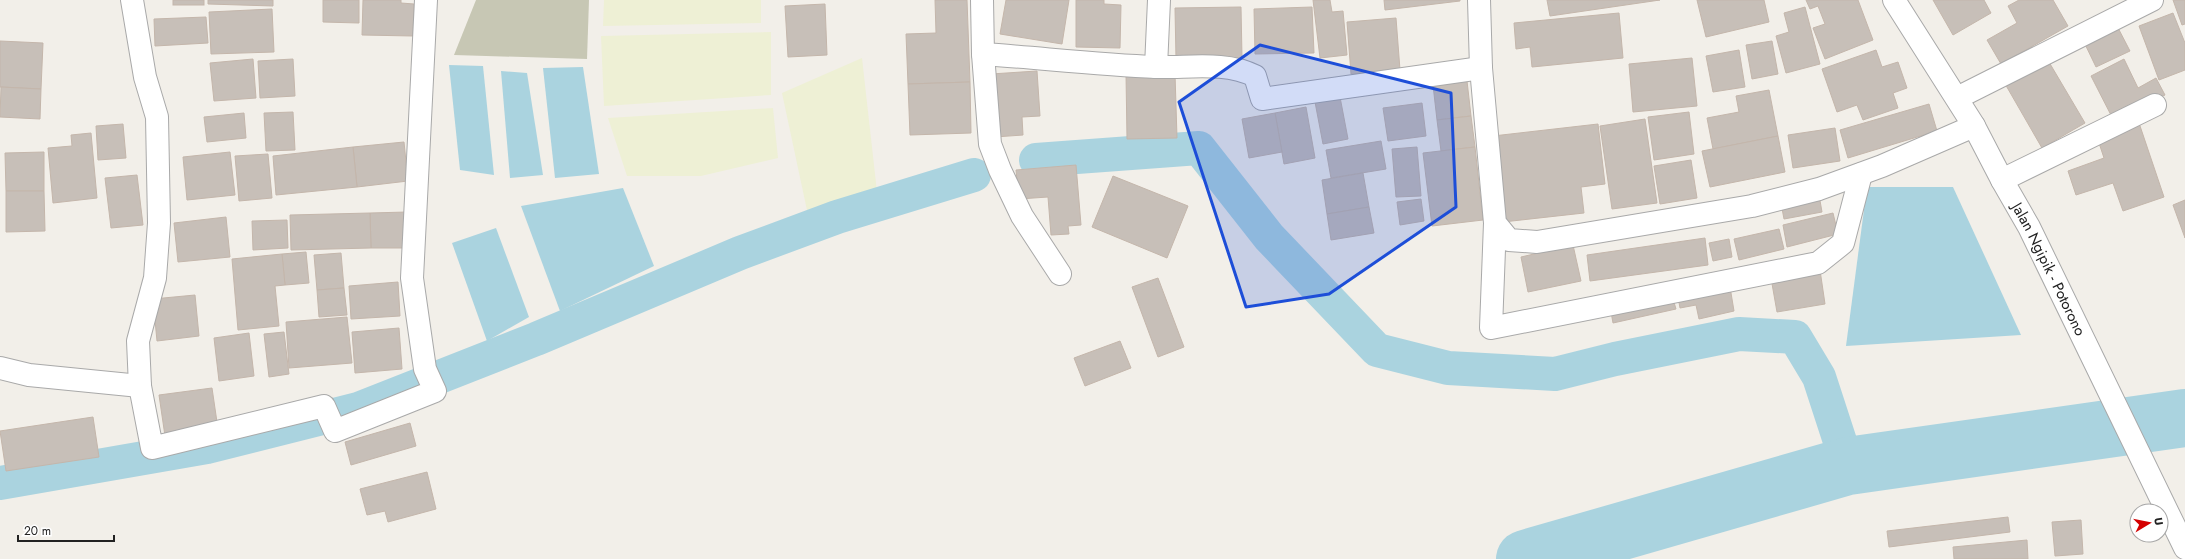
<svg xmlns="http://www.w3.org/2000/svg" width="2185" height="559" viewBox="0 0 2185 559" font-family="Jost,sans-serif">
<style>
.construction{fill:#c7c7b4}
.farmland{fill:#eef0d5}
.water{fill:#aad3df}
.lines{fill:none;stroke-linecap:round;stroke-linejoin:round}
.canal{stroke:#aad3df;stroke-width:34}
.river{stroke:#aad3df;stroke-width:58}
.building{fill:#c7bfb8;stroke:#c4b6ab}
.minor-casing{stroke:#a9a9a9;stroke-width:24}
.minor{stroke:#fff;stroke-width:22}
.marked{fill:#1d4ed8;fill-opacity:0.2;stroke:#1d4ed8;stroke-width:3;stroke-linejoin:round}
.labels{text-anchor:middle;stroke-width:3;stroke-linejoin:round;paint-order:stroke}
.street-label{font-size:15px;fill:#222;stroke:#fff}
</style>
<rect width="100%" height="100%" fill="#f2efe9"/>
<polygon class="construction" points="476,0 589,0 587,59 454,55"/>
<g class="farmland">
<polygon points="604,0 761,0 761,23 603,26"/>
<polygon points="771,32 771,95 604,106 601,36"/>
<polygon points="862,58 877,192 808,215 782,93"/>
<polygon points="773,108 778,158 701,176 627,176 608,118"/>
</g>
<g class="water">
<polygon points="449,65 483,66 494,175 460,170"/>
<polygon points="583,67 599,174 555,178 543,68"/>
<polygon points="501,71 527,73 543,175 510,178"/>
<polygon points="1867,187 1953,187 2021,335 1846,346"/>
<polygon points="623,188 654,266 560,311 521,206"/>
<polygon points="496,228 529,317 487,341 452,243"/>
</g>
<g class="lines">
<g class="canal">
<polyline points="1036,160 1199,148 1269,237 1377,350 1448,368 1555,374 1615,359 1739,334 1795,337 1819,377 1848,466"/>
<polyline points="0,483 207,447 358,409 536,339 740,253 837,217 974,175"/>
</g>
<polyline class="river" points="1525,559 1848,466 2185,418"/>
</g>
<g class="building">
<rect x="173" y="0" width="31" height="5"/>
<polygon points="208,0 273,0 273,6 208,4"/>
<polygon points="323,0 359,0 359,23 323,22"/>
<polygon points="363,0 401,0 401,3 414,4 413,36 362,35"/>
<polygon points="935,0 967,0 970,82 908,84 906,34 936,33"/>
<polygon points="1006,0 1069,0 1062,44 1000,34"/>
<polygon points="1076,0 1104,0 1104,4 1121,5 1120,48 1076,47"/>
<polygon points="1313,0 1330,0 1332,12 1343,11 1347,55 1320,58"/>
<polygon points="1384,0 1460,0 1460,1 1385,10"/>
<polygon points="1547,0 1660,0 1550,16"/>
<polygon points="1697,0 1764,0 1769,22 1706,37"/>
<polygon points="1806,0 1858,0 1873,40 1825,59 1813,28 1825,24 1818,6 1810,9"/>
<polygon points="1933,0 1984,0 1991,13 1953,35"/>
<polygon points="2019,0 2053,0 2068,26 2001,64 1987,40 2017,23 2008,6"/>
<polygon points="2173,0 2185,0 2185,24 2182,25"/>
<polygon points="825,4 827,55 788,57 785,6"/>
<polygon points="1241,7 1242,58 1176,59 1175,8"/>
<polygon points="1312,7 1314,53 1255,54 1254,9"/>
<polygon points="1805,7 1820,64 1786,73 1776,36 1789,32 1784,13"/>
<polygon points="272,9 274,52 211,54 209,12"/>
<polygon points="1619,13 1623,58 1532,67 1530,47 1516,49 1514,23"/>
<polygon points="2173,13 2185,43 2185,70 2159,80 2139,26"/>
<polygon points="206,17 208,43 155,46 154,19"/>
<polygon points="1396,18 1400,70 1351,74 1347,22"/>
<polygon points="2116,24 2130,51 2096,67 2083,40"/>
<polygon points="0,41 43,43 41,89 0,87"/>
<polygon points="1772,41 1778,74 1752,79 1746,45"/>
<polygon points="1739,50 1745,87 1713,92 1706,56"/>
<polygon points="1876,50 1882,67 1898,62 1907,88 1893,93 1898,108 1863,120 1857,105 1837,112 1822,69"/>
<polygon points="2046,57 2085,123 2042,148 2004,82"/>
<polygon points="1692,58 1697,106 1633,112 1629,64"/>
<polygon points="253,59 256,98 214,101 210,63"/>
<polygon points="293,59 295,96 260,98 258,61"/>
<polygon points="2124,59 2138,88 2156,78 2165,95 2114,121 2091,76"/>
<polygon points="1037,71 1040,116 1022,117 1023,135 995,137 991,74"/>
<polygon points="1126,74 1175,74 1177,138 1127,139"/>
<polygon points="1467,81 1471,116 1437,120 1433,85"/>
<polygon points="970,82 971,133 910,135 908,84"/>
<polygon points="1,87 41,89 40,119 0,117"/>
<polygon points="1769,90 1778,136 1713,149 1707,118 1739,112 1736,96"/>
<polygon points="1340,97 1348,139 1323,144 1315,102"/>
<polygon points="1422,103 1426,136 1388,141 1383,108"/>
<polygon points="1929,104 1937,131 1848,158 1840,130"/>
<polygon points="1306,107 1315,158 1284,164 1275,113"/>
<polygon points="293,112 295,150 266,151 264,113"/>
<polygon points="1689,112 1694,154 1654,160 1648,117"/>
<polygon points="244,113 246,138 207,142 204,117"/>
<polygon points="1275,113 1282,152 1249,158 1242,119"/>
<polygon points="1471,116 1475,147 1441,151 1437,120"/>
<polygon points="1645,119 1657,203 1612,209 1600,126"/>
<polygon points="2138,120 2164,197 2123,211 2113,183 2076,195 2068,171 2104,158 2096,134"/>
<polygon points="123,124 126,158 98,160 96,126"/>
<polygon points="1598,124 1605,184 1581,187 1584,213 1503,222 1493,136"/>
<polygon points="1835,128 1840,161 1793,168 1788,135"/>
<polygon points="91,133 97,198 53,203 48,148 72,146 71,135"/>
<polygon points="1778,136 1785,172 1710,187 1702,151"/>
<polygon points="1381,141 1386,169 1331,178 1326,150"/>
<polygon points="404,142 408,181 357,187 353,147"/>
<polygon points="353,147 357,187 276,195 273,156"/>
<polygon points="1417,147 1421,196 1396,197 1392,149"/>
<polygon points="1475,147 1483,220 1432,226 1423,153"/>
<polygon points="44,152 44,191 6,191 5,153"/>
<polygon points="230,152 235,195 187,200 183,157"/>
<polygon points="268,154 272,198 239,201 235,156"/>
<polygon points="1691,160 1697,198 1660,204 1654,166"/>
<polygon points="1076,165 1081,225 1068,226 1069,234 1051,235 1048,197 1019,199 1016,170"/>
<polygon points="1363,173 1369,207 1327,214 1322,180"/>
<polygon points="137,175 143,225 111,228 105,178"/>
<polygon points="1113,176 1188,206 1167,258 1092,227"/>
<polygon points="6,191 44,191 45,231 6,232"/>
<polygon points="1819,195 1822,212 1784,219 1781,203"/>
<polygon points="1421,199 1424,221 1400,225 1397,202"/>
<polygon points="2185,200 2185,238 2173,205"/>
<polygon points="1369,207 1374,233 1331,240 1327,214"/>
<polygon points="407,212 407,248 371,248 370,213"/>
<polygon points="370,213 371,248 291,250 290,215"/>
<polygon points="1833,213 1838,234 1787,247 1783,225"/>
<polygon points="226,217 230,257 178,262 174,223"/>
<polygon points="287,220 288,248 253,250 252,221"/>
<polygon points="1779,229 1784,249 1739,260 1734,239"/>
<polygon points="1705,238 1708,265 1590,281 1587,255"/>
<polygon points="1729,239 1732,257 1713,261 1709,243"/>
<polygon points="1573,245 1581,281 1528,292 1521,257"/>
<polygon points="306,252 309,283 285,285 282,254"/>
<polygon points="341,253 344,288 317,290 314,255"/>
<polygon points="282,254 285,285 275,286 279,326 238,330 232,259"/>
<polygon points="1820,270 1825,304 1777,312 1771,278"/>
<polygon points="1158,278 1184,347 1158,357 1132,287"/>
<polygon points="398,282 400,316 351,319 349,286"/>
<polygon points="1730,287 1734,311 1699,319 1696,305 1680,308 1678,297"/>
<polygon points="344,288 347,315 319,317 317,290"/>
<polygon points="195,295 199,336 157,341 153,299"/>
<polygon points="1673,299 1676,309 1613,323 1611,312"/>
<polygon points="347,317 352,363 289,368 286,322"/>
<polygon points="399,328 402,369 355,373 352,332"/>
<polygon points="284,332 289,374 269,377 264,334"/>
<polygon points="249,333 254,376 219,381 214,338"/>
<polygon points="1120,341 1131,368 1085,386 1074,358"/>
<polygon points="212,388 218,429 165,436 159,395"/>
<polygon points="93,417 99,457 6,471 0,431"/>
<polygon points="410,423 416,446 351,465 345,442"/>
<polygon points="427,472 436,509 388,522 385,511 367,515 360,489"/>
<polygon points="2008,517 2010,532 1889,547 1887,531"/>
<polygon points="2081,520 2083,554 2055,556 2052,522"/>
<polygon points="2027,540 2028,559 1954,559 1953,547"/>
</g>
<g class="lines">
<g class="minor-casing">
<g id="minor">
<polyline points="132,0 145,77 157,117 159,223 155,278 138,341 140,386 152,448 324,406 335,431 435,391 425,369 412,278 426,0"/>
<path d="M982,0L983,54C1041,58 1099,65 1156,67C1189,68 1225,61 1255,76L1262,99L1481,68"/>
<polyline points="1479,0 1481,68 1495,223 1509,240 1537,242 1752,206 1819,189 1882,166 1974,126"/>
<path id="s1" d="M1894,0L1974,126L2002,180L2029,227L2185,548"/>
<polyline points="983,54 990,144 1000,170 1022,216 1060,274"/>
<polyline points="1156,67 1159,0"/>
<polyline points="1957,98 2152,0"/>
<polyline points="2002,180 2155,105"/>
<polyline points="1495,223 1491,328 1818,263 1843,243 1861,174"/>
<polyline points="0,368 29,375 140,386"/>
</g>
</g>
<use href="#minor" class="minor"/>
</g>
<path class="marked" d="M1260,45L1451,93L1456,207L1329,294L1246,307L1179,102Z"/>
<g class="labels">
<g class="street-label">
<text dy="5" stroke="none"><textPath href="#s1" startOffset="311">Jalan Ngipik - Potorono</textPath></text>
</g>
</g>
<g transform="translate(2149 523) rotate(80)"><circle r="19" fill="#ffffff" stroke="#a7a7a7"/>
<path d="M0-3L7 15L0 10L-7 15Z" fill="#d40000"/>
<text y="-6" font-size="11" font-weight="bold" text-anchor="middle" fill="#222222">U</text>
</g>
<path d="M18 535v6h96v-6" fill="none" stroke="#222222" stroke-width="2"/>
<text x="24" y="535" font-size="12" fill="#222222" stroke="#ffffff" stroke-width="3" paint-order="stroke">20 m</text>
</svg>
